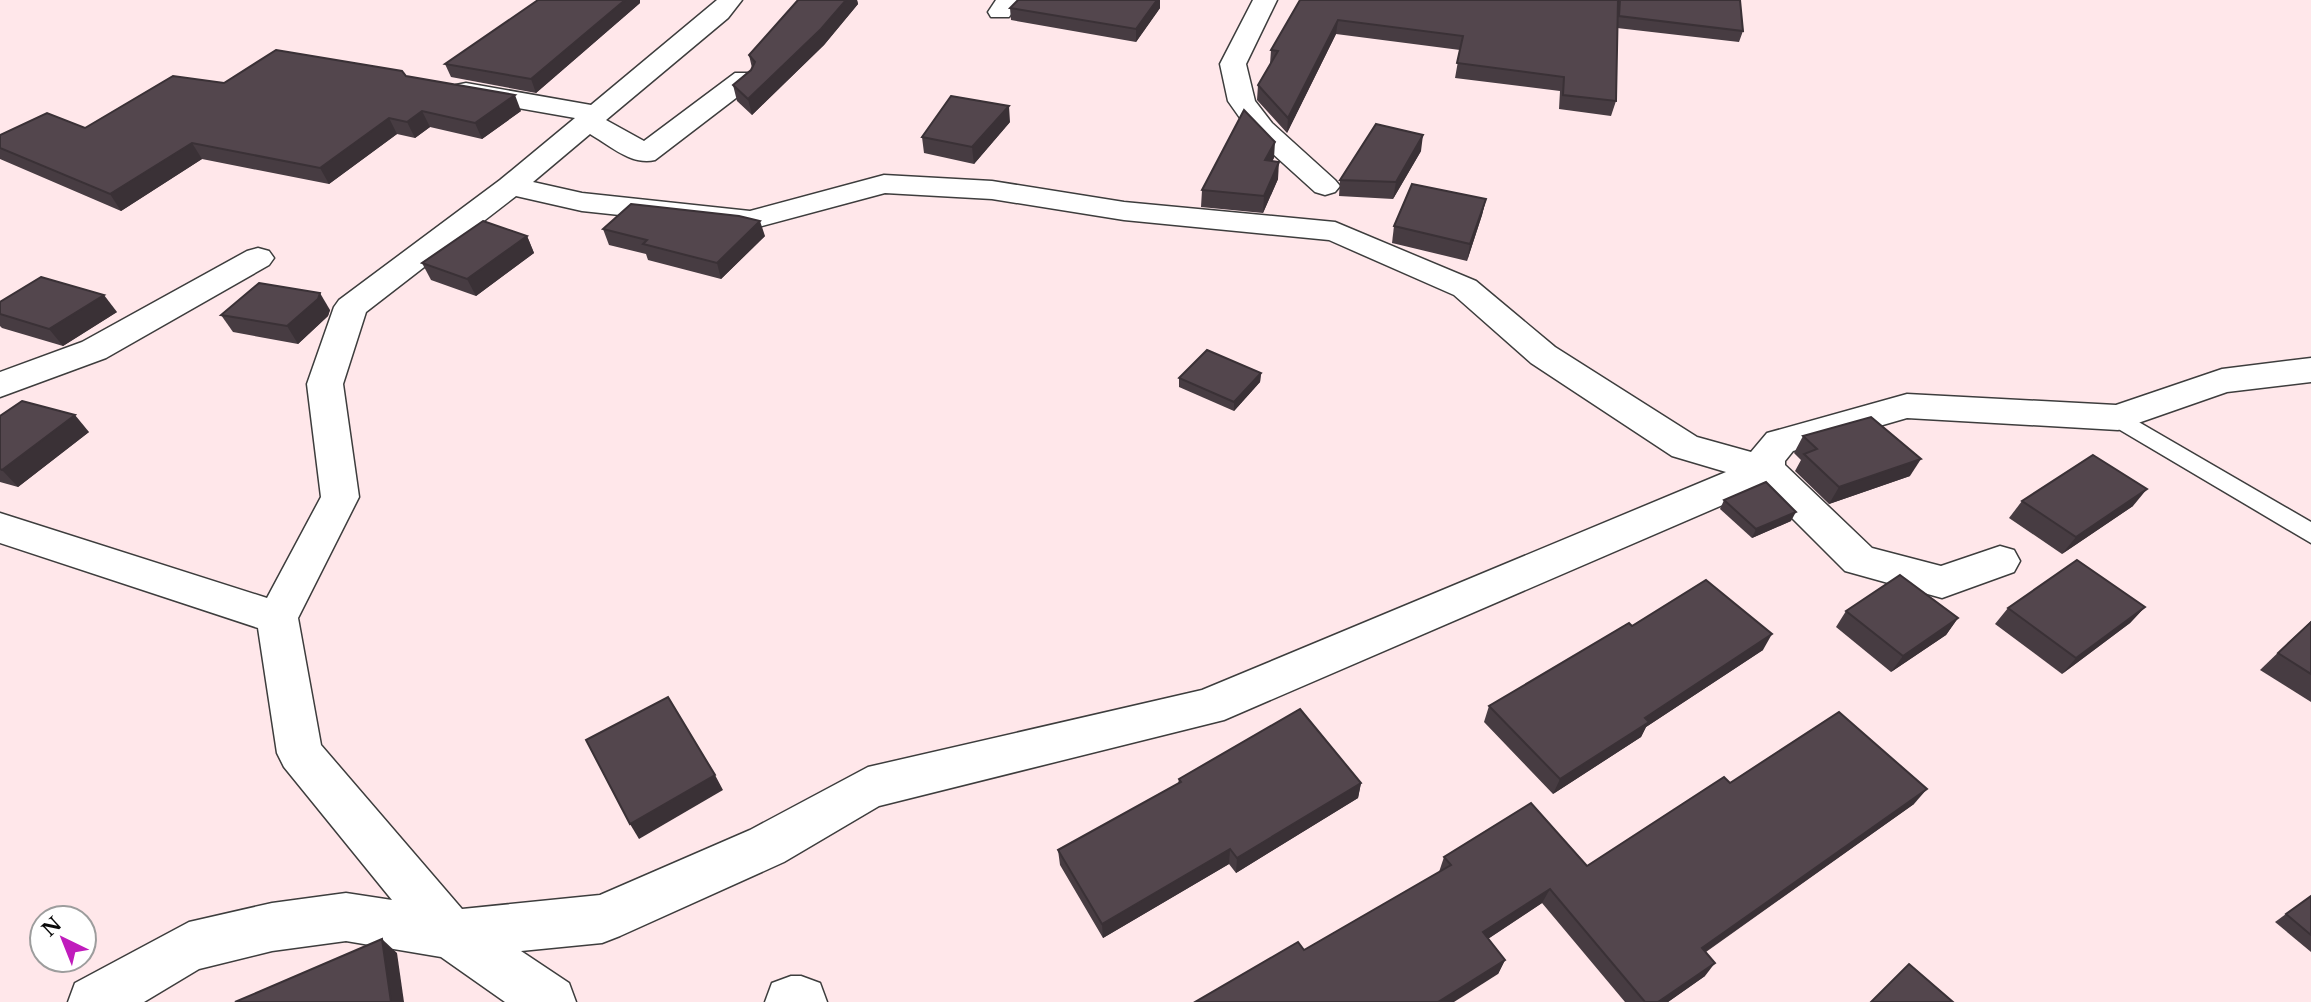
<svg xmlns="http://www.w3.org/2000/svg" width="2311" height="1002" viewBox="0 0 2311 1002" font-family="'Libre Baskerville',serif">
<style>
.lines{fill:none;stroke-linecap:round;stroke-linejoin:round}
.lane-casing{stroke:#3d3d3d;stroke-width:3}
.street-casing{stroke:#3d3d3d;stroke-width:3}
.lane{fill:#fff;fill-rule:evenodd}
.street{fill:#fff;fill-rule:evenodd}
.wall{fill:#473c42}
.shaded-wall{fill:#3a3136}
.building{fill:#53464d;stroke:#3a3136;stroke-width:2}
</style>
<rect width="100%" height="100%" fill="#ffe7ea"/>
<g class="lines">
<g class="lane-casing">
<polygon id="lane" points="2118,410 2311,522 2311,543 2110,424 2106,418 2110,412"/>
</g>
<g class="street-casing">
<g id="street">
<path d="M717,0H742L728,18L606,120L644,141L735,73H753L757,79L753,85L655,160C632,166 609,145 590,134L533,182L582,193L750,211L884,175L992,181L1124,202L1335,222L1476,281L1555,347L1697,437L1751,452L1767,433L1907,394L2116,405L2222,369L2311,358V382L2227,392L2118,430L1907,418L1793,451L1785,461V465L1872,548L1941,566L2000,546L2014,550L2020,561L2014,572L1942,598L1845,571L1762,488L1224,720L879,806L784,862L620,936L602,943L521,951L569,983L576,1002H505L441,957L346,941L272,951L199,969L144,1002H68L75,983L189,922L272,903L346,893L392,900L284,767L277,753L258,628L0,543V513L267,598L321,497L307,384L334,307L339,300L500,180L575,118L456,97L453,91L456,85L466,83L591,105ZM885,193L992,199L1124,220L1329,240L1454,295L1531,363L1672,456L1726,472L1202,690L868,767L750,830L600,895L462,909L321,745L298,618L359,497L343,384L366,312L516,196L582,211L751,229Z"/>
<polygon points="996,0 1021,0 1009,17 991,17 988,12"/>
<polygon points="1253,0 1277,0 1246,64 1255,101 1272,123 1335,180 1340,186 1335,192 1325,195 1315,192 1252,135 1228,101 1220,64"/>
<polygon points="258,248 269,251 274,258 269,265 106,358 0,397 0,372 82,342 247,251"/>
<polygon points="791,976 801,976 820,983 827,1002 765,1002 772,983"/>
</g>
</g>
<use href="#lane" class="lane"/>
<use href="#street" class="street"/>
</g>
<g class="wall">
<polygon points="538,0 640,0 640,3 536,93 451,77 445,64"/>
<polygon points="798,0 857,0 858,4 824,45 752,115 737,101 733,85 751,70 752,68 749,55"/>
<polygon points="1300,0 1740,0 1743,31 1739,42 1617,28 1616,101 1611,116 1559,109 1560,91 1455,78 1460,50 1336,34 1287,133 1257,100 1258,85 1270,64 1271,50"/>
<polygon points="1010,8 1160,8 1136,42 1011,20"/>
<polygon points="406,76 521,111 482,139 430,127 415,138 397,134 329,184 202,159 121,211 0,159 0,135 85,128 224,83"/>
<polygon points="1010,122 974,164 924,153 922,137"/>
<polygon points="1421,151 1393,199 1339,196 1340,180"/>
<polygon points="1274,158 1272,161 1278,179 1263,213 1201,207 1202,190"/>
<polygon points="1486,199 1482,215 1467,261 1392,243 1394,226"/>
<polygon points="603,229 765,236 721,279 648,260 646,254 609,245"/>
<polygon points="527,236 534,253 476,296 431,280 422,263"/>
<polygon points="0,302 117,312 63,346 2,328 0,326"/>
<polygon points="330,310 328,316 298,344 233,332 221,315"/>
<polygon points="1261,373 1260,382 1234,411 1179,387 1179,378"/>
<polygon points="0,416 89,432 18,487 0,482"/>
<polygon points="1803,436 1910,476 1829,504 1795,471 1801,460 1794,453"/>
<polygon points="1724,500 1791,521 1752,538 1720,509"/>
<polygon points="2022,501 2133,506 2062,554 2009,518"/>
<polygon points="2145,607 2130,623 2062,674 1995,624 2008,608"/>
<polygon points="1846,611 1958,618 1946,635 1891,672 1836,627"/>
<polygon points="2311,621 2311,702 2260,670"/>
<polygon points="1632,626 1763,650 1646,727 1641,737 1553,794 1484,722 1489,706"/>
<polygon points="1179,779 1361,783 1358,798 1236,873 1229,864 1103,938 1060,865 1058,850 1178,784"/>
<polygon points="1730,783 1914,804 1706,952 1705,976 1668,1002 1625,1002 1542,903 1488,939 1505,960 1498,974 1304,950 1439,872 1444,857 1587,866"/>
<polygon points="2311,896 2311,952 2275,922"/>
</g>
<g class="shaded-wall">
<polygon points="625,0 640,0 640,3 536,93 531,79"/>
<polygon points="846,0 857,0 858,4 824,45 752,115 748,99"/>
<polygon points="1157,0 1160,0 1160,8 1136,42 1136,29"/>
<polygon points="1338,20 1336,34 1287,133 1288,118"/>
<polygon points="515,95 521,111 482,139 475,123"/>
<polygon points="1009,106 1010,122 974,164 972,147"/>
<polygon points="422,111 430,127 415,138 407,122"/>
<polygon points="389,118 397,134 329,184 320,168"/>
<polygon points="1423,135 1421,151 1393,199 1396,182"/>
<polygon points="1275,142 1274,158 1264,177 1265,160"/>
<polygon points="192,143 202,159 121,211 110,194"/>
<polygon points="1279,162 1278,179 1263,213 1264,196"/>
<polygon points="1486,199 1482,215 1467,261 1470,244"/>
<polygon points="760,221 765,236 721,279 717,263"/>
<polygon points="527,236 534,253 476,296 467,279"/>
<polygon points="320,293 330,310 328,316 298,344 287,326"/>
<polygon points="104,295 117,312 63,346 49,329"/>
<polygon points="1261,373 1260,382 1234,411 1234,402"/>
<polygon points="75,415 89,432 18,487 2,470"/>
<polygon points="1921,459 1910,476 1829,504 1839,487"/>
<polygon points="2147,489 2133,506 2062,554 2076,537"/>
<polygon points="1796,512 1791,521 1752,538 1756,529"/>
<polygon points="2145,607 2130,623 2062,674 2076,658"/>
<polygon points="1958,618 1946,635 1891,672 1903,656"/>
<polygon points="1772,634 1763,650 1646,727 1641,737 1553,794 1560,779 1645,718"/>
<polygon points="715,775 723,790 639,839 630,824"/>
<polygon points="1361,783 1358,798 1236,873 1237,858"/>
<polygon points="1927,789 1914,804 1692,961 1702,948"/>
<polygon points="1230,849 1229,864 1103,938 1102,924"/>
<polygon points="1550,889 1542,903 1477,946 1483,932"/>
<polygon points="382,939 397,953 404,1002 391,1002"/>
<polygon points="1505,960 1498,974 1454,1002 1438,1002"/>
<polygon points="1715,963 1705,976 1668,1002 1658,1002"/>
</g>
<g class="building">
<polygon points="538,0 625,0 531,79 445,64"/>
<polygon points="798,0 846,0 821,29 748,99 733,85 751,70 755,62 749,55"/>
<polygon points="1018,0 1157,0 1136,29 1010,8"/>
<polygon points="1300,0 1618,0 1616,101 1563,95 1564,77 1457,63 1463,36 1338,20 1288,118 1258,85 1278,51 1271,50"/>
<polygon points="1620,0 1740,0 1743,31 1619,16"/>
<polygon points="276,50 402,71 406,76 515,95 475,123 422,111 407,122 389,118 320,168 192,143 110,194 0,148 0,135 47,113 85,128 173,76 224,83"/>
<polygon points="951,96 1009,106 972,147 922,137"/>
<polygon points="1244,110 1275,142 1265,160 1279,162 1264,196 1202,190"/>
<polygon points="1376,124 1423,135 1396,182 1340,180"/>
<polygon points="1412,184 1486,199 1470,244 1394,226"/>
<polygon points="631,204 739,216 760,221 717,263 643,244 647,240 603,229"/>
<polygon points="483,221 527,236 467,279 422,263"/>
<polygon points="41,277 104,295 49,329 0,314 0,302"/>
<polygon points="259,283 320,293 318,299 287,326 221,315"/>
<polygon points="1207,350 1261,373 1234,402 1179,378"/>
<polygon points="22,401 75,415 2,470 0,469 0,416"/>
<polygon points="1871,417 1921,459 1839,487 1804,454 1817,449 1803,436"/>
<polygon points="2093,455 2147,489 2076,537 2022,501"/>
<polygon points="1766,482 1796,512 1756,529 1724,500"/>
<polygon points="2077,560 2145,607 2076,658 2008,608"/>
<polygon points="1900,575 1958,618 1903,656 1846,611"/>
<polygon points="1706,580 1772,634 1645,718 1649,722 1560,779 1489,706 1629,623 1632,626"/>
<polygon points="2311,622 2311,674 2278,653"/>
<polygon points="668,697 715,775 630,824 586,740"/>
<polygon points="1300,709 1361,783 1237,858 1230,849 1102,924 1058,850 1181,782 1179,779"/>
<polygon points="1839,712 1927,789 1702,948 1715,963 1658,1002 1645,1002 1550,889 1483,932 1505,960 1438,1002 1195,1002 1298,942 1304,950 1451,865 1444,857 1531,803 1587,866 1724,777 1730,783"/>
<polygon points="2311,896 2311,935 2286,914"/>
<polygon points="382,939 391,1002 235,1002"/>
<polygon points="1909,964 1953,1002 1871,1002"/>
</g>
<g transform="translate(63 939) rotate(317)"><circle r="33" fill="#ffffff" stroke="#9d9d9d" stroke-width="2"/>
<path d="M0-5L12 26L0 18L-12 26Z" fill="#c01cbc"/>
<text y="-10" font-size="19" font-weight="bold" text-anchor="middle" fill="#0a0a0a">N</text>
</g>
</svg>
